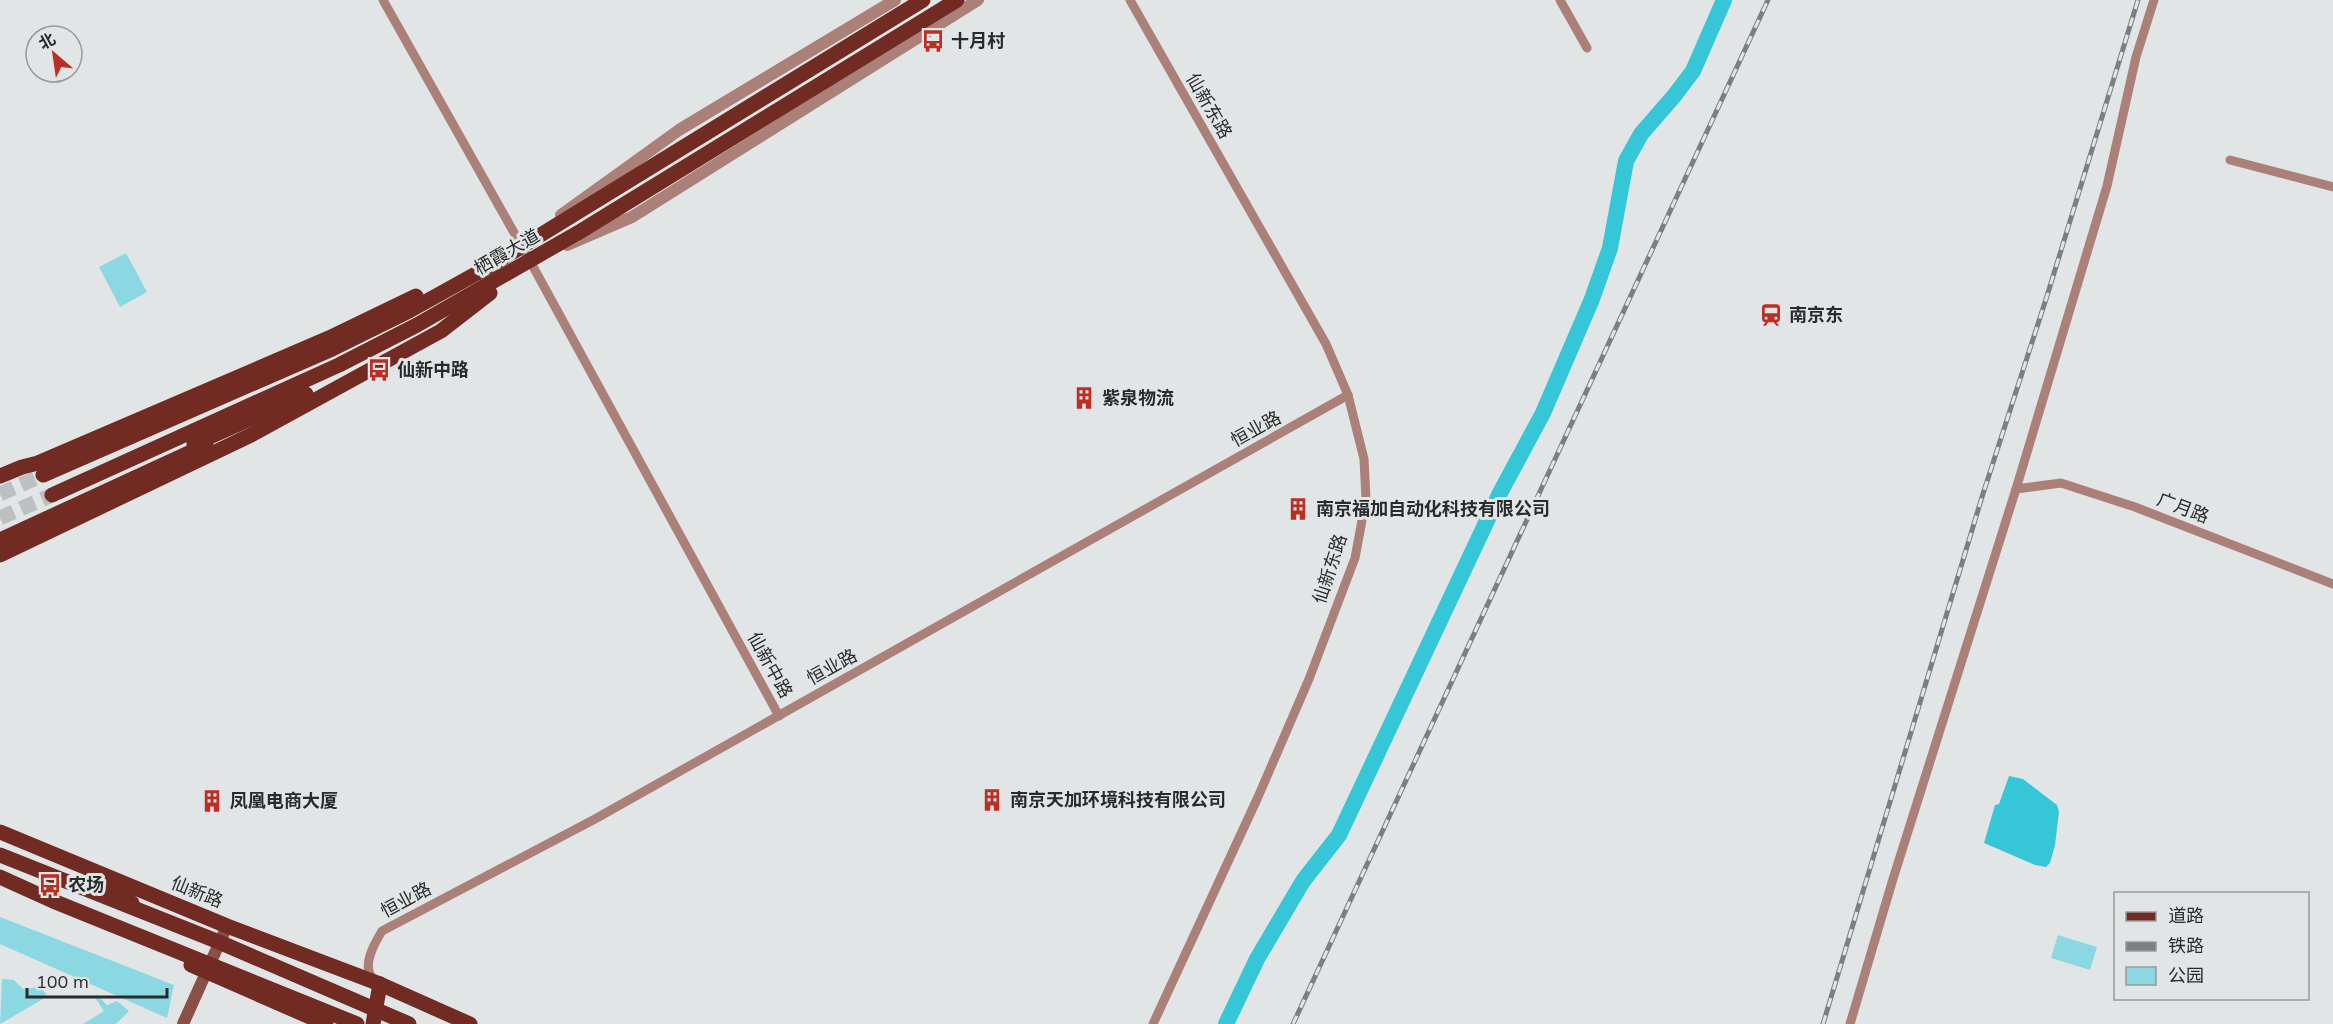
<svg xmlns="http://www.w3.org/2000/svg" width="2333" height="1024" viewBox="0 0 2333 1024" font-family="Mulish,'Noto Sans SC',sans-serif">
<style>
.green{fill:#8cd8e2}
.water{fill:#35c6d7}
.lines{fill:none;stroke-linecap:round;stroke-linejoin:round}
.river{stroke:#35c6d7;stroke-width:16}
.primary-tunnel{stroke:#bcc0c1;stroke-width:15;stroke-dasharray:15 8;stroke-linecap:butt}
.minor{stroke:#aa8079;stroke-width:9}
.tertiary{stroke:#aa8079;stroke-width:12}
.secondary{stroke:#8a4f46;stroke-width:12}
.primary{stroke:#712b23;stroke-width:15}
.rail-casing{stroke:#7c7f80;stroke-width:5}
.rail{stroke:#e1e5e6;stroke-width:3;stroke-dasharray:9;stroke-linecap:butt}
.primary-bridge{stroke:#712b23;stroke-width:15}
.labels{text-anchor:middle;stroke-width:6;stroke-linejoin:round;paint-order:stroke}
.poi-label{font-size:18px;font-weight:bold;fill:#292a2b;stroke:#e1e5e6;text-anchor:start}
.street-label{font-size:18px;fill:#292a2b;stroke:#e1e5e6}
</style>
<rect width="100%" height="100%" fill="#e1e5e6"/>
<g class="green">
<polygon points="126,253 147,292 120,307 99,267"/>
<polygon points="0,917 174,985 167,1018 0,944"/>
<polygon points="2058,935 2097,947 2090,970 2051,958"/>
<polygon points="2,979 14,980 23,989 41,987 46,994 43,999 0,1024"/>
<polygon points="96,994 107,1005 117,1001 129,1011 116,1024 83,1024 104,1011 96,999"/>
</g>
<polygon class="water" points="2009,776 2023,779 2057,805 2059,812 2055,845 2050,863 2046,867 2035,865 1984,843 1995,805 1999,804"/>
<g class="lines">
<polyline class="river" points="1226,1024 1257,959 1303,881 1339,835 1500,493 1543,413 1592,299 1610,248 1626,161 1641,134 1674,96 1693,71 1724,0"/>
<g class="primary-tunnel">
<polyline points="0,494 43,475"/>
<polyline points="0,518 52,495"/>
</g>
<g class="minor">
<polyline points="383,0 530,261 779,716"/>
<polyline points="1130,0 1326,344 1348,395 1364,459 1366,499 1355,558 1309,679 1258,797 1153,1024"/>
<polyline points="1560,0 1587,48"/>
<polyline points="2230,160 2333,187"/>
<polyline points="2016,489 2061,483 2135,507 2333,584"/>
<path d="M376,981C359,970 374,944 382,931L595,819L1348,395"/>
<polyline points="1850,1024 1893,879 2016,489 2107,186 2136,57 2154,0"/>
</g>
<g class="tertiary">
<polyline points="561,215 679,130 895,0"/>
<polyline points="567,245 632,217 978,0"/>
</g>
<polyline class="secondary" points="183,1024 227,926"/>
<g class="primary">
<polyline points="194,444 306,394"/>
<polyline points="43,475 332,349 409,311 490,266 923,0"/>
<polyline points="0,476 22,467 38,463 329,338 416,296"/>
<polyline points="52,495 339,365 417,325 581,231 957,0"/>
<polyline points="0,540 206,445"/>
<polyline points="0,555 253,434 441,331 490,293"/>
<polyline points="0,832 227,926 380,984 470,1024"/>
<polyline points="91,878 132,903"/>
<polyline points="191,965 326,1024"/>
<polyline points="373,1024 380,984"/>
</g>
<g class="rail-casing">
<g id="rail">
<polyline points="1293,1024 1768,0"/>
<polyline points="1823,1024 1982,497 2047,296 2138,0"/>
</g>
</g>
<use href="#rail" class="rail"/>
<g class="primary-bridge">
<polyline points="0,855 219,942 409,1024"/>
<polyline points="0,877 53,901 357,1024"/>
</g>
</g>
<defs>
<g id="bus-bare" transform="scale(1.8)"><path d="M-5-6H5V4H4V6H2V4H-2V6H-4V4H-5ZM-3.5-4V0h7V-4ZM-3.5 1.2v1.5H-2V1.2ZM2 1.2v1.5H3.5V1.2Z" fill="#bc2e23" stroke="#e1e5e6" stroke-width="2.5" paint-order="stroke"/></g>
<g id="station-bare" transform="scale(1.8)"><path d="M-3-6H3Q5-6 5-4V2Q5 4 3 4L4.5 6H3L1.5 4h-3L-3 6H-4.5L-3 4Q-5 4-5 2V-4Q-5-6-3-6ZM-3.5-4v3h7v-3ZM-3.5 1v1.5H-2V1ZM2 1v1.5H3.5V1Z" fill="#bc2e23" stroke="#e1e5e6" stroke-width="2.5" paint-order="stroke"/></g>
<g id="building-bare" transform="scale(1.8)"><path d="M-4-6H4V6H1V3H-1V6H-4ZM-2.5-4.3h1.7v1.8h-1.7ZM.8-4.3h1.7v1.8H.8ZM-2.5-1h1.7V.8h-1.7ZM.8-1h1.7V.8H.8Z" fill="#bc2e23" stroke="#e1e5e6" stroke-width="2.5" paint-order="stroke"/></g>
</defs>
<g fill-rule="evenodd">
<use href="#bus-bare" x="933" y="41"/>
<use href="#station-bare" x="1771" y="315"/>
<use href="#bus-bare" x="379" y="370"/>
<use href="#building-bare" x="1084" y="398"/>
<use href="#building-bare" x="1298" y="509"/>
<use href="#building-bare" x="992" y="800"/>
<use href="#building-bare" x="212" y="801"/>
<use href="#bus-bare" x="50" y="885"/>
</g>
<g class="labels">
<g class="poi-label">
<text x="951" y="47">十月村</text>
<text x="1789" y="321">南京东</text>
<text x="397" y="376">仙新中路</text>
<text x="1102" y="404">紫泉物流</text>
<text x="1316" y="515">南京福加自动化科技有限公司</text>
<text x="1010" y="806">南京天加环境科技有限公司</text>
<text x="230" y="807">凤凰电商大厦</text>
<text x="68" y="891">农场</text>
</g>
<g class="street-label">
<text transform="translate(1209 106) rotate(60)" y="6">仙新东路</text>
<text transform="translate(507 252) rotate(-30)" y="6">栖霞大道</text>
<text transform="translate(1256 429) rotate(-29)" y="6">恒业路</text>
<text transform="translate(2183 508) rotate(21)" y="6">广月路</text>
<text transform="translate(1330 569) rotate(-72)" y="6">仙新东路</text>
<text transform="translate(770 665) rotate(61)" y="6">仙新中路</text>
<text transform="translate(832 667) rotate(-29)" y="6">恒业路</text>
<text transform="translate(197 892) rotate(22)" y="6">仙新路</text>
<text transform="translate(406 900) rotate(-28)" y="6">恒业路</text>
</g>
</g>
<rect x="2114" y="892" width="195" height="108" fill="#e1e5e6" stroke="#979a9b" stroke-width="1.5"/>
<rect x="2126" y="912" width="30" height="9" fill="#712b23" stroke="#979a9b" stroke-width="1.5"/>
<text x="2168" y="922" font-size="18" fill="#292a2b">道路</text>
<rect x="2126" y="942" width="30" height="9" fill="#7c7f80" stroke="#979a9b" stroke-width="1.5"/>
<text x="2168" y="952" font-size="18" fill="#292a2b">铁路</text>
<rect x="2126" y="967" width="30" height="18" fill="#8cd8e2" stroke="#979a9b" stroke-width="1.5"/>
<text x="2168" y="982" font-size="18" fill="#292a2b">公园</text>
<g transform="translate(54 54) rotate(331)"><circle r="28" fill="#e1e5e6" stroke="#979a9b" stroke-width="1.5"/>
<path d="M0-4.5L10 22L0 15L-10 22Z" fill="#bc2e23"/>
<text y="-9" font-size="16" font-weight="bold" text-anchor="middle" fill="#292a2b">北</text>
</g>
<path d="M27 988v9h140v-9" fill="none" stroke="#292a2b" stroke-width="3"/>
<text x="36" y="988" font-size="18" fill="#292a2b" stroke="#e1e5e6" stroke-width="4.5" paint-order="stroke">100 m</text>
</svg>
